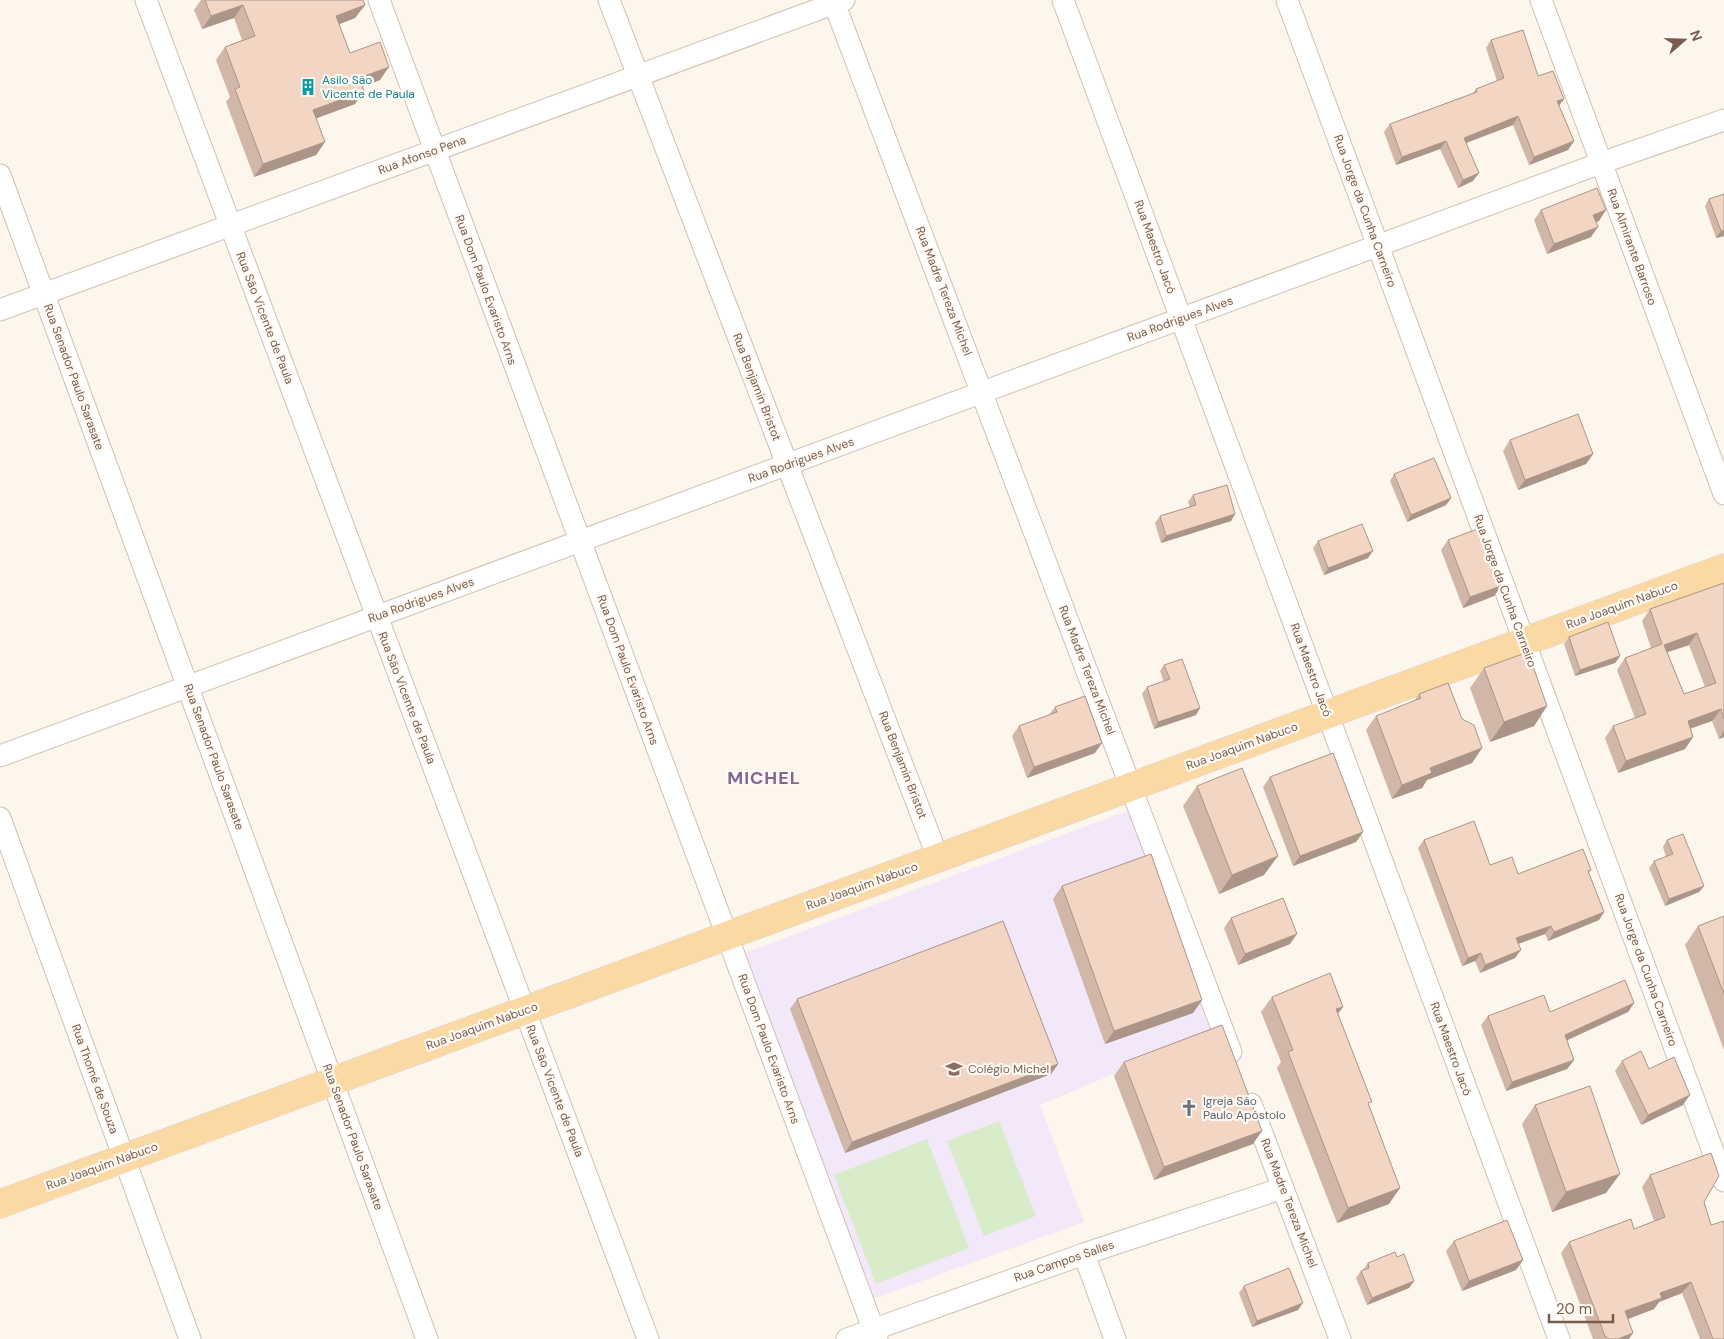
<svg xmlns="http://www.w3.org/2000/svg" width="1724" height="1339" viewBox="0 0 1724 1339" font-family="'DM Sans',sans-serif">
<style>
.education{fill:#f3e8fa}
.green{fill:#d8ecc9}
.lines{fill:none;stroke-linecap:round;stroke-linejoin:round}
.street-casing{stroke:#d1beb0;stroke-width:23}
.primary-casing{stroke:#dad1cd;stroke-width:29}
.street{stroke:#fff;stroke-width:21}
.primary{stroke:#fbd9a5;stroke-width:28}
.wall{fill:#d1b7a8;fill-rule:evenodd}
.shaded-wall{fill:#aa9588}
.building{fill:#f3d5c3;stroke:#aa9588;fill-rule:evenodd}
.labels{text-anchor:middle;stroke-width:4.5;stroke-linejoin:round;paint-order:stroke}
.culture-label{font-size:12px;fill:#0d838f;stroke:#fffaf3;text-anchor:start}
.street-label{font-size:12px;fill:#7a5c4d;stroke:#fffaf3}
.education-label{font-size:12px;fill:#785e54;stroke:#fffaf3;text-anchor:start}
.worship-label{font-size:12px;fill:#5b616d;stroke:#fffaf3;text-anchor:start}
.district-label{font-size:18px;font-weight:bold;letter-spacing:1px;fill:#846695;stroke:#fffaf3}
</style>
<rect width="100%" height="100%" fill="#fdf6ec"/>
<polygon class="education" points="1130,810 1211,1033 1040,1105 1084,1222 870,1300 739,955"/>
<g class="green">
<polygon points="999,1121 1036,1216 984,1236 947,1141"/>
<polygon points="927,1139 969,1248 876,1284 834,1175"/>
</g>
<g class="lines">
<g class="street-casing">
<g id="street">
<polyline points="146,0 648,1339"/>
<polyline points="379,0 877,1339"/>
<polyline points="609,0 938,858"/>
<polyline points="833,0 1231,1052"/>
<polyline points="1063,0 1559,1339"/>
<polyline points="1287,0 1724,1181"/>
<polyline points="1541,0 1724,494"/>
<polyline points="0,175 427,1339"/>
<polyline points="0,310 844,0"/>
<polyline points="0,756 1601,163 1724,120"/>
<polyline points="0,818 190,1339"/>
<polyline points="1251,1104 1340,1339"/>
<polyline points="1084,1254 1115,1339"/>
<polyline points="847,1339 1084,1254 1283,1188"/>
</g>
</g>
<g class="primary-casing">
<polyline id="primary" points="0,1204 1724,568"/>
</g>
<use href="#street" class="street"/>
<use href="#primary" class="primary"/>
</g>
<g class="wall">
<polygon points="201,0 363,0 365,5 355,18 339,24 350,53 380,80 362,87 355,104 316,118 325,142 316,155 254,177 226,102 230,97 216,60 225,47 242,40 234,18 202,29 194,10"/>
<polygon points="1491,40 1538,76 1564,99 1559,105 1574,141 1568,150 1529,165 1513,125 1466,143 1473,181 1458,188 1440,149 1396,165 1384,132 1390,124 1473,93 1476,89 1497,81 1486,48"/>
<polygon points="1709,199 1724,236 1716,238 1705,206"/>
<polygon points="1541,210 1599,221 1596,222 1591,237 1547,254 1534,220"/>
<polygon points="1510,440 1593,454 1586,464 1518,490 1503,451"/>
<polygon points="1394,474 1451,498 1446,505 1407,522 1390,481"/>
<polygon points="1193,495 1235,514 1231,521 1161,543 1155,523 1160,516 1190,507 1188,502"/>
<polygon points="1448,540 1501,586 1494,596 1463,608 1441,550"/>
<polygon points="1318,541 1368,558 1324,575 1313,548"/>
<path d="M1724,583V737L1719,739L1712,721L1690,729L1693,737L1685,749L1618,773L1605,738L1613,726L1635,718L1617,670L1625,658L1651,648L1642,621L1650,609ZM1689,645L1705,687L1684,694L1667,652Z"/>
<polygon points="1569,637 1620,656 1615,663 1575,676 1564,644"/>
<polygon points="1164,665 1196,715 1154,729 1142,694 1147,687 1164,682 1160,671"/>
<polygon points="1484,668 1547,706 1534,726 1490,742 1470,688"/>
<polygon points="1419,694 1462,719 1482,748 1472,763 1427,780 1422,788 1392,799 1366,730 1376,716 1414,701"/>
<polygon points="1055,707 1095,753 1027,778 1012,736 1019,726 1049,715"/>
<polygon points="1270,777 1363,832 1356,842 1293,866 1263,787"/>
<polygon points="1197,786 1264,875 1219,894 1183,806"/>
<polygon points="1424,840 1490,865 1518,874 1591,870 1589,873 1604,912 1599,920 1548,941 1545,934 1518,944 1515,958 1480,973 1475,961 1462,966 1418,848"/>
<polygon points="1667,840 1704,886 1699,892 1665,906 1649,868 1654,861 1666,857 1663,847"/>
<polygon points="1062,886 1202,1000 1193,1013 1105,1044 1053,899"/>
<polygon points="1724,916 1724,1050 1685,945 1698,926"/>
<polygon points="1231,918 1290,944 1238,965 1224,928"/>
<polygon points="1272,997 1338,1014 1369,1106 1389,1204 1337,1223 1277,1068 1281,1062 1261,1012"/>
<polygon points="797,999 1058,1064 1051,1074 845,1153 790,1009"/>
<polygon points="1634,1003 1628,1012 1567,1040 1574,1060 1567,1069 1506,1091 1481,1025 1488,1016 1550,1012"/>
<polygon points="1622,1061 1649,1069 1683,1105 1641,1125 1615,1071"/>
<polygon points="1124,1062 1253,1144 1154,1180 1114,1076"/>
<polygon points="1535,1105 1606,1193 1552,1212 1522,1124"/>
<polygon points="1650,1175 1704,1202 1724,1339 1700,1339 1682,1293 1659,1302 1654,1309 1628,1319 1629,1339 1593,1339 1561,1253 1569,1242 1634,1229 1654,1221 1642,1187"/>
<polygon points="1454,1241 1516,1270 1462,1291 1446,1251"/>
<polygon points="1397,1257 1414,1281 1409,1288 1367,1305 1356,1278 1361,1271 1363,1270 1368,1263"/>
<polygon points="1244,1286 1298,1310 1252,1327 1239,1293"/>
</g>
<g class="shaded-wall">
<polygon points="243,5 234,18 202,29 211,16"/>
<polygon points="365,5 355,18 327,29 336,16"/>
<polygon points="389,67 380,80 350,91 359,78"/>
<polygon points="364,91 355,104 304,123 313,110"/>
<polygon points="1564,99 1558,107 1557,101"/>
<polygon points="1518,116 1513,125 1458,146 1464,138"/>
<polygon points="1446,141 1440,149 1396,165 1402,157"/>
<polygon points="1574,141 1568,150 1529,165 1534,157"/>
<polygon points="325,142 316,155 254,177 263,164"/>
<polygon points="1479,173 1473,181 1458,188 1463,180"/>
<polygon points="1606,210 1599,221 1586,226 1593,215"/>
<polygon points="1598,227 1591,237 1547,254 1554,244"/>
<polygon points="1724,230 1724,236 1716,238 1721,231"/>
<polygon points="1593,454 1586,464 1518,490 1525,480"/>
<polygon points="1451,498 1446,505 1407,522 1411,515"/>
<polygon points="1235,514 1231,521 1161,543 1166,536"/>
<polygon points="1373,551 1368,558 1324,575 1328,568"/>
<polygon points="1501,586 1494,596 1463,608 1470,597"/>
<polygon points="1697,633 1689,645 1656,656 1664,645"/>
<polygon points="1620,656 1615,663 1575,676 1580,670"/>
<polygon points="1547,706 1534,726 1490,742 1504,722"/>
<polygon points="1200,708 1196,715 1154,729 1158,722"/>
<polygon points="1721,709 1712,721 1680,732 1688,721"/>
<polygon points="1724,731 1724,737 1719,739"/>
<polygon points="1693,737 1685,749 1618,773 1626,761"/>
<polygon points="1102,743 1095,753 1027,778 1034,767"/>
<polygon points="1482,748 1472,763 1427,780 1422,788 1392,799 1402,785 1430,768"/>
<polygon points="1363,832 1356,842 1293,866 1300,856"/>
<polygon points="1278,856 1264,875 1219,894 1232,875"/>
<polygon points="1704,886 1699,892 1665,906 1669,899"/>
<polygon points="1604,912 1599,920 1548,941 1554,932"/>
<polygon points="1551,926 1545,934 1510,947 1516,938"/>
<polygon points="1297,934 1290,944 1238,965 1245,954"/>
<polygon points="1521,950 1515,958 1480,973 1485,965"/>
<polygon points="1481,953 1475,961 1462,966 1468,958"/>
<polygon points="1202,1000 1193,1013 1105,1044 1114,1031"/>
<polygon points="1634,1003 1628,1012 1559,1044 1565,1035"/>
<polygon points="1343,1007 1332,1022 1336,1009"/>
<polygon points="1574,1060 1567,1069 1506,1091 1512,1082"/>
<polygon points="1058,1064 1051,1074 845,1153 852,1142"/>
<polygon points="1690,1095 1683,1105 1641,1125 1648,1115"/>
<polygon points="1262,1131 1253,1144 1154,1180 1164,1167"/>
<polygon points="1620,1174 1606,1193 1552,1212 1566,1192"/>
<polygon points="1400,1188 1389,1204 1337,1223 1348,1208"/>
<polygon points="1523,1260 1516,1270 1462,1291 1469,1281"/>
<polygon points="1414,1281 1409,1288 1367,1305 1372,1298"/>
<polygon points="1691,1282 1682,1293 1659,1302 1654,1309 1617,1323 1625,1311 1660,1293"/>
<polygon points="1303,1303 1298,1310 1252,1327 1257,1321"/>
<polygon points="1633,1333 1629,1339 1618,1339"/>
</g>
<g class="building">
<polygon points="205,0 363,0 365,5 336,16 350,53 380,42 389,67 359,78 364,91 313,110 325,142 263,164 235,89 240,87 225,47 255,36 243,5 211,16"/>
<polygon points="1523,30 1538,76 1553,71 1564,99 1557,101 1574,141 1534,157 1518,116 1464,138 1479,173 1463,180 1446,141 1402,157 1390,124 1477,92 1476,89 1504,78 1491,40"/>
<polygon points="1597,188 1606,210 1593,215 1598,227 1554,244 1541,210"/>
<polygon points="1724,194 1724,230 1721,231 1709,199"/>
<polygon points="1578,414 1593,454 1525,480 1510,440"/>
<polygon points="1434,458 1451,498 1411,515 1394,474"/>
<polygon points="1227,485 1235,514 1166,536 1160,516 1196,505 1193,495"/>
<polygon points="1362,524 1373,551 1328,568 1318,541"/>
<polygon points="1480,528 1501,586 1470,597 1448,540"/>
<path d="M1724,583V719L1721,709L1688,721L1693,737L1626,761L1613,726L1646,714L1625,658L1662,644L1650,609ZM1697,633L1716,683L1684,694L1664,645Z"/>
<polygon points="1608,622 1620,656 1580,670 1569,637"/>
<polygon points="1528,652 1547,706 1504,722 1484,668"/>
<polygon points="1182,659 1200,708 1158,722 1147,687 1170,679 1164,665"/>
<polygon points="1448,683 1462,719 1474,725 1482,748 1430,768 1432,773 1402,785 1376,716 1421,698 1419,694"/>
<polygon points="1085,696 1102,743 1034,767 1019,726 1057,712 1055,707"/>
<polygon points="1333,753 1363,832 1300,856 1270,777"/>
<polygon points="1242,768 1278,856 1232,875 1197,786"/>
<polygon points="1474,821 1490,865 1512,857 1518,874 1583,849 1591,870 1588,871 1604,912 1554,932 1551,926 1516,938 1521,950 1485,965 1481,953 1468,958 1424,840"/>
<polygon points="1683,834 1704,886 1669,899 1654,861 1673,854 1667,840"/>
<polygon points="1151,854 1202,1000 1114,1031 1062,886"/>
<polygon points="1283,898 1297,934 1245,954 1231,918"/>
<polygon points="1724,916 1724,994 1698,926"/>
<polygon points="1003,921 1058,1064 852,1142 797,999"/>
<polygon points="1330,973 1343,1007 1336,1009 1372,1102 1368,1103 1400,1188 1348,1208 1288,1052 1293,1050 1272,997"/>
<polygon points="1625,980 1634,1003 1565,1035 1574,1060 1512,1082 1488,1016 1544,995 1550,1012"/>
<polygon points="1222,1025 1262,1131 1164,1167 1124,1062"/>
<polygon points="1641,1051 1649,1069 1674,1057 1690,1095 1648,1115 1622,1061"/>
<polygon points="1590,1086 1620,1174 1566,1192 1535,1105"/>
<polygon points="1711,1153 1719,1176 1704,1202 1711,1225 1724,1221 1724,1339 1713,1339 1691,1282 1660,1293 1662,1298 1625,1311 1633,1333 1618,1339 1609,1339 1605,1336 1569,1242 1631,1219 1634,1229 1665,1217 1650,1175"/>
<polygon points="1507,1220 1523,1260 1469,1281 1454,1241"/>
<polygon points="1395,1252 1397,1257 1404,1254 1414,1281 1372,1298 1361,1271 1369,1268 1368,1263"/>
<polygon points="1289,1268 1303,1303 1257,1321 1244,1286"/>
</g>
<defs>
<g id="building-bare" transform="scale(1.35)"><path d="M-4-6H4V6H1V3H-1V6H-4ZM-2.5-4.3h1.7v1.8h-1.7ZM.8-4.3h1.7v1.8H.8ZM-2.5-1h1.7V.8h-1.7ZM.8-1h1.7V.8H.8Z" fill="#0f9aa8" stroke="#fffaf3" stroke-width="2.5" paint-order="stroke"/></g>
<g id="school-bare" transform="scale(1.35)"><path d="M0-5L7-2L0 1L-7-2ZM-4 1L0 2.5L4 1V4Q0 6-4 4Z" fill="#8d6e63" stroke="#fffaf3" stroke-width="2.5" paint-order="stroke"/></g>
<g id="church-bare" transform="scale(1.35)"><path d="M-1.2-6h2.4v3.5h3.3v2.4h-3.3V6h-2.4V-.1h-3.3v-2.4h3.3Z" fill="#6b7280" stroke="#fffaf3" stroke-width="2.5" paint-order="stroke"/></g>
</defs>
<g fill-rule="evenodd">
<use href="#building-bare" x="308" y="87"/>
<use href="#school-bare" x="954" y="1069"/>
<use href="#church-bare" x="1189" y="1108"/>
</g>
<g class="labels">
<g class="culture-label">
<text x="322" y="84">Asilo São<tspan x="322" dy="14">Vicente de Paula</tspan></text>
</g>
<g class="street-label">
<text transform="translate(422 155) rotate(-20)" y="4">Rua Afonso Pena</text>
<text transform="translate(1365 211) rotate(70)" y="4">Rua Jorge da Cunha Carneiro</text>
<text transform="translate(1155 247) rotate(70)" y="4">Rua Maestro Jacó</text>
<text transform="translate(1632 247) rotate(70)" y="4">Rua Almirante Barroso</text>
<text transform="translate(486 290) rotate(70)" y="4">Rua Dom Paulo Evaristo Arns</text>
<text transform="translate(944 291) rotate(69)" y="4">Rua Madre Tereza Michel</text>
<text transform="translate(265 318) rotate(69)" y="4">Rua São Vicente de Paula</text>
<text transform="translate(1180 319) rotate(-20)" y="4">Rua Rodrigues Alves</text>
<text transform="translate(74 377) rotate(70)" y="4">Rua Senador Paulo Sarasate</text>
<text transform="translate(757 387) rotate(69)" y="4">Rua Benjamin Bristot</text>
<text transform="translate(801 460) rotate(-20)" y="4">Rua Rodrigues Alves</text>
<text transform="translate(1505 591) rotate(70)" y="4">Rua Jorge da Cunha Carneiro</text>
<text transform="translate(421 600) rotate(-20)" y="4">Rua Rodrigues Alves</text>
<text transform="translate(1622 605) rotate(-20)" y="4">Rua Joaquim Nabuco</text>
<text transform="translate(628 670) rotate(70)" y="4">Rua Dom Paulo Evaristo Arns</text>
<text transform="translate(1087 670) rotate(69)" y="4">Rua Madre Tereza Michel</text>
<text transform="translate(1311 670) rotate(70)" y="4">Rua Maestro Jacó</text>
<text transform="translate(407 698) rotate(69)" y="4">Rua São Vicente de Paula</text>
<text transform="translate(1242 746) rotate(-20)" y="4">Rua Joaquim Nabuco</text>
<text transform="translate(214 757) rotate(70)" y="4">Rua Senador Paulo Sarasate</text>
<text transform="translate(903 765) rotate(69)" y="4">Rua Benjamin Bristot</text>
<text transform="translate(862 886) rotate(-20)" y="4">Rua Joaquim Nabuco</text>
<text transform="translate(1646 970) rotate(70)" y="4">Rua Jorge da Cunha Carneiro</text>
<text transform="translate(482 1026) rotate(-20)" y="4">Rua Joaquim Nabuco</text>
<text transform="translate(769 1049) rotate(70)" y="4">Rua Dom Paulo Evaristo Arns</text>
<text transform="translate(1451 1049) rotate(70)" y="4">Rua Maestro Jacó</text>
<text transform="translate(95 1079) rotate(70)" y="4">Rua Thomé de Souza</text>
<text transform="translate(555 1091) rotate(69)" y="4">Rua São Vicente de Paula</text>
<text transform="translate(353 1137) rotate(70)" y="4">Rua Senador Paulo Sarasate</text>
<text transform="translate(102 1166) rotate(-20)" y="4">Rua Joaquim Nabuco</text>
<text transform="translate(1289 1203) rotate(69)" y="4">Rua Madre Tereza Michel</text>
<text transform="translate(1064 1261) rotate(-19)" y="4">Rua Campos Salles</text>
</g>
<g class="education-label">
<text x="968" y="1073">Colégio Michel</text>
</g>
<g class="worship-label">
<text x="1203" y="1105">Igreja São<tspan x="1203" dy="14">Paulo Apóstolo</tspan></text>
</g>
<g class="district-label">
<text x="764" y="784">MICHEL</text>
</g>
</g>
<g transform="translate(1684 40) rotate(70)" stroke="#fffaf3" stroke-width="4" paint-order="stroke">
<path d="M0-4L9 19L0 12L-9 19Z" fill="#7a5c4d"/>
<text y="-8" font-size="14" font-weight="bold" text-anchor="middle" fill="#7a5c4d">N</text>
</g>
<path d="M1549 1314v8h64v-8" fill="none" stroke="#7a5c4d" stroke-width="2.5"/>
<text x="1556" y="1314" font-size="15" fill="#7a5c4d" stroke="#fffaf3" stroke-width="4" paint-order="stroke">20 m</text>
</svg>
